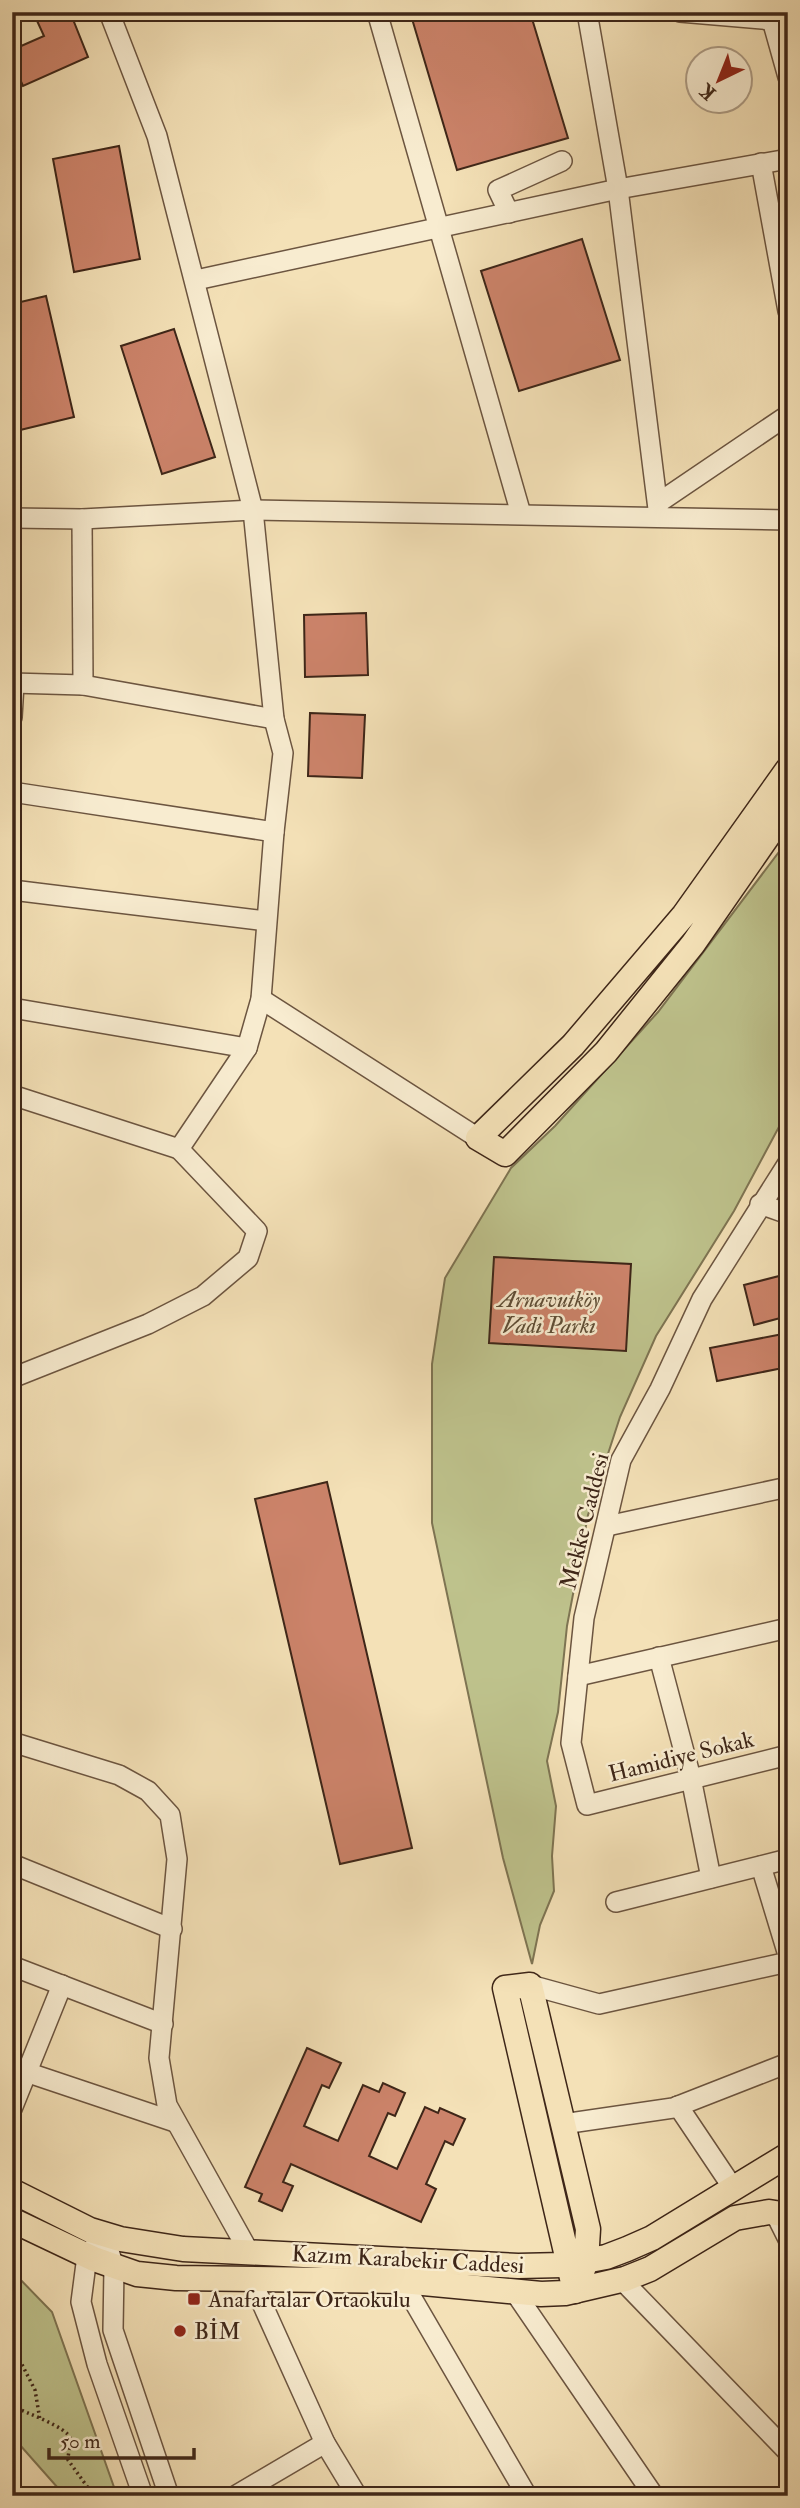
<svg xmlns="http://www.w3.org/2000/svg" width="800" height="2508" viewBox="0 0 800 2508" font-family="'IM FELL Double Pica',serif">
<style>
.green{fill:#bec28c;stroke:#7e7452;stroke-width:2}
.building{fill:#cc836a;stroke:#3e2618;stroke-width:2}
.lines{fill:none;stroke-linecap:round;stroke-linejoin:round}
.minor-casing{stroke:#6c5540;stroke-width:22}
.major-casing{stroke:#3e2618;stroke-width:27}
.path{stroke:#3e2618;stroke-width:3.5;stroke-dasharray:2 3.5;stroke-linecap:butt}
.minor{stroke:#f8ecd0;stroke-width:19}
.major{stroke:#f4e1b7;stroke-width:24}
.poi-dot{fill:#8f2418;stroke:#f8ecd0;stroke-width:2.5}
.labels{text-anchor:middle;stroke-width:5;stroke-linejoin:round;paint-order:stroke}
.park-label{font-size:23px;font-style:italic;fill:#5e4d35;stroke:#f8ecd0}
.street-label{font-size:23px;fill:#3e2618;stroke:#f8ecd0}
.poi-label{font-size:23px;fill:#3e2618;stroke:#f8ecd0;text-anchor:start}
</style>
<rect width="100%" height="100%" fill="#f4e1b7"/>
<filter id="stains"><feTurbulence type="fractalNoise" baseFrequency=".00286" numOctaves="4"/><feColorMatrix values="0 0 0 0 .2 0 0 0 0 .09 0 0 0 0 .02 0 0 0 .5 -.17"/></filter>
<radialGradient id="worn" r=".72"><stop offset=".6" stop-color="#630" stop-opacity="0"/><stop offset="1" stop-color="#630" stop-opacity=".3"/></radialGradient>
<g class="green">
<polygon points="788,840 788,1110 734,1211 656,1336 620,1417 588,1515 567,1626 558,1712 547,1761 556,1806 552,1856 554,1891 540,1925 532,1964 503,1858 432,1523 432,1364 445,1278 511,1168 555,1126 658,1012"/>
<polygon points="12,2271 52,2312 115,2490 101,2496 65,2496 12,2436"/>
</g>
<g class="building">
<polygon points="33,12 70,12 88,57 23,86 12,61 12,50 44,36"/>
<polygon points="410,12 530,12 568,138 457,170"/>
<polygon points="119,146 140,259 74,272 53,159"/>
<polygon points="582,239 620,360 519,391 481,271"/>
<polygon points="46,296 74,417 16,431 12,415 12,304"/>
<polygon points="174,329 215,457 162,474 121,346"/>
<polygon points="366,613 368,675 305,677 304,615"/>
<polygon points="310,713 365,715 362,778 308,776"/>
<polygon points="494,1257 631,1264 626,1351 489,1343"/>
<polygon points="783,1275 788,1293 788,1316 754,1325 744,1285"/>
<polygon points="788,1333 788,1367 717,1381 710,1348"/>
<polygon points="327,1482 412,1848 340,1864 255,1499"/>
<polygon points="307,2048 341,2063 329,2088 322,2085 304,2126 338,2141 363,2085 379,2092 383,2083 405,2093 395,2116 388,2113 369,2156 397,2169 425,2107 438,2113 440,2108 465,2119 453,2145 445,2141 426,2184 436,2189 421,2222 291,2164 283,2182 293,2186 282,2211 259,2201 262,2194 245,2187"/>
</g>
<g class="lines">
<g class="minor-casing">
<g id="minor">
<polyline points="377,12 521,514"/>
<polyline points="587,12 618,189 659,517"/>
<polyline points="680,12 772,20 788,12"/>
<polyline points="772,20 788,77"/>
<polyline points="761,163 788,311"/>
<polyline points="509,213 498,190 562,161"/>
<polyline points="196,280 618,189 788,159"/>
<polyline points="658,503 788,415"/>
<polyline points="12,518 82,519 253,510 788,520"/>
<polyline points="82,519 83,685"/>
<polyline points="12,683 83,685 274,719"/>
<polyline points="12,717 14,684"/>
<polyline points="12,792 274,832"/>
<polyline points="12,890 266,921"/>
<polyline points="261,999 478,1138"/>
<polyline points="12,1008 247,1048"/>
<polyline points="12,1095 179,1149 247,1048 261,999 274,832 283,753 274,719 253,510 157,136 109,12"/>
<polyline points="788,1163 702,1299 660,1389 621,1460 584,1618 571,1743 587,1805 788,1755"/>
<polyline points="760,1204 788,1214"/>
<polyline points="12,1378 148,1324 203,1296 248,1258 257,1231 179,1149"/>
<polyline points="607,1526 788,1487"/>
<polyline points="659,1657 691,1778 711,1878"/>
<polyline points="578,1676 788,1628"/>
<polyline points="12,1742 119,1775 148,1791 170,1815 177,1859 159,2058 167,2105 249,2252"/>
<polyline points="12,1864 172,1929"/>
<polyline points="761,1866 788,1955"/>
<polyline points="616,1902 788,1859"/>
<polyline points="12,1966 163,2024"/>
<polyline points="530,1985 599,2004 788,1962"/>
<polyline points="26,2072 175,2122"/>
<polyline points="678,2106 733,2188"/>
<polyline points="12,2109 62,1985"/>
<polyline points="563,2124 673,2108 788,2063"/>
<polyline points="775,2213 788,2239"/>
<polyline points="104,2234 87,2256 81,2302 97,2364 143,2496"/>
<polyline points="104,2234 114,2268 113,2330 169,2496"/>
<polyline points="251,2279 325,2443 357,2496"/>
<polyline points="622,2280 788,2452"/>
<polyline points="402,2281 527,2496"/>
<polyline points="514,2291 654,2496"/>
<polyline points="235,2496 325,2443"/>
</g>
</g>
<g class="major-casing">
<g id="major">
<polyline points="788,769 684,915 573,1045 478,1138 505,1154 606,1052 693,944 788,807"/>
<polygon points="530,1985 588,2229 586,2261 575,2291 505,1988"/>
<polyline points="12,2191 90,2230 120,2239 183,2249 518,2266 563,2265 606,2257 627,2249 652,2238 788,2155"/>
<polyline points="12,2220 94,2259 137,2274 176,2278 402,2281 541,2294 565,2293 625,2279 650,2269 735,2218 769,2212 788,2215"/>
</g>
</g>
<g class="path">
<polyline points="12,2345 35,2390 40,2420"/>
<path d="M12,2406C24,2412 67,2427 70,2438C71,2444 68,2453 68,2460L94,2496"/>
</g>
<use href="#minor" class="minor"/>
<use href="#major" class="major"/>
</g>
<g class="poi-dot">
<rect x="187" y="2292" width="14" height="14" rx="3.5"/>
<circle cx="180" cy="2331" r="7"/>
</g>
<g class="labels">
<g class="park-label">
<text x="549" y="1307">Arnavutköy<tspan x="549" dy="26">Vadi Parkı</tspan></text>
</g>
<g class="street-label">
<text transform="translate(584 1521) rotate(-76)" y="8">Mekke Caddesi</text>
<text transform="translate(681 1756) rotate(-14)" y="8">Hamidiye Sokak</text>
<text transform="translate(408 2259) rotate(3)" y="8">Kazım Karabekir Caddesi</text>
</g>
<g class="poi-label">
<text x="208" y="2307">Anafartalar Ortaokulu</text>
<text x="194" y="2339">BİM</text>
</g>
</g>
<rect width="800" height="2508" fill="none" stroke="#f4e1b7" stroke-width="42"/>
<rect x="14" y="14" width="772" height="2480" fill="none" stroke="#3e2618" stroke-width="3.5"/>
<rect x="21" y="21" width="758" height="2466" fill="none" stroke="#3e2618" stroke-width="2"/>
<g transform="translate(719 80) rotate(223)"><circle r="33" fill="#f8ecd0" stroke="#ae9d86" stroke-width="2"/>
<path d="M0-5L12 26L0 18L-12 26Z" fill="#8f2418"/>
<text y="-10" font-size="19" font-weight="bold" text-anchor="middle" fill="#3e2618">K</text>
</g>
<path d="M49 2448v10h145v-10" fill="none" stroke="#3e2618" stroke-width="3.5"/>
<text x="60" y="2448" font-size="21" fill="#3e2618" stroke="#f8ecd0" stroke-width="5" paint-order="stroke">50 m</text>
<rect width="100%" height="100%" filter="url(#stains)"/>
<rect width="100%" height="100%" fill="url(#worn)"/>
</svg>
